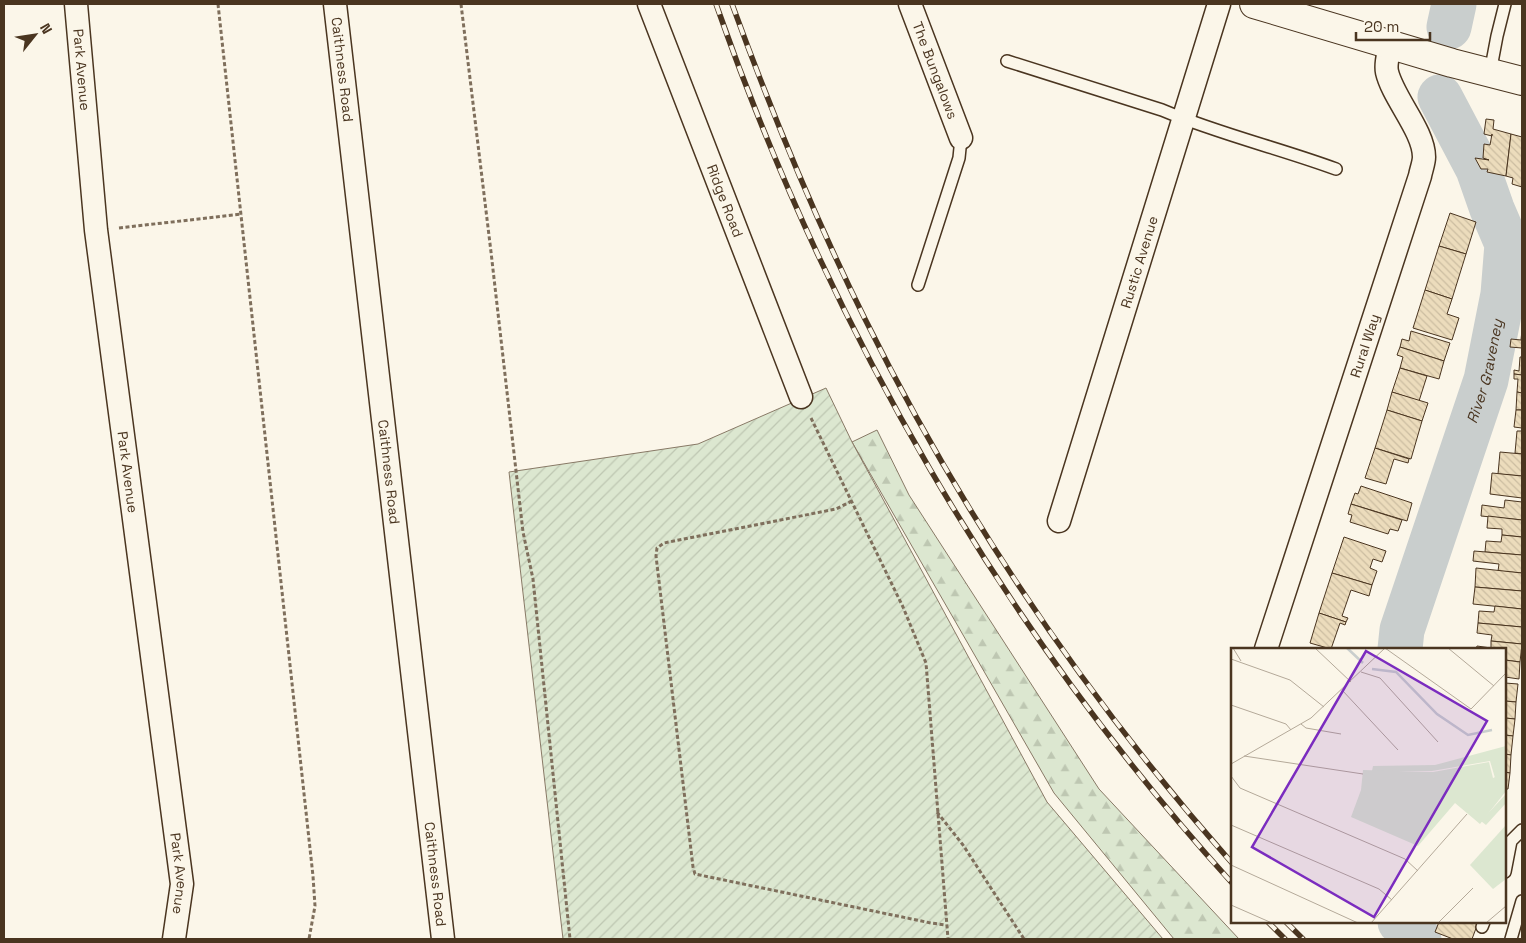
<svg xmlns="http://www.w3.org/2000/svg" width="1526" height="943" viewBox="0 0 1526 943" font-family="'Space Grotesk',sans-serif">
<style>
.forest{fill:url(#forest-firs);stroke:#887966}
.garden{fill:url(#garden-furrows);stroke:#887966}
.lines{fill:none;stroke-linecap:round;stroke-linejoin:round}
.river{stroke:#c9cecd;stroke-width:45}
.building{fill:url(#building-back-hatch);stroke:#4a3520}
.service-casing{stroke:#4a3520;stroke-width:14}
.minor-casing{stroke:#4a3520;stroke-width:25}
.primary-casing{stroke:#4a3520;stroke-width:30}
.path{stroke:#7f6f5c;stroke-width:3;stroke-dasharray:4 2.5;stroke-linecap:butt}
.service{stroke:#fbf6e9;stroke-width:11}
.minor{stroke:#fbf6e9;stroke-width:22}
.primary{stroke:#fbf6e9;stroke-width:28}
.rail-casing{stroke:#4a3520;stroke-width:5.5}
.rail{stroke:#fbf6e9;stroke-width:4;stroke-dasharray:11;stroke-linecap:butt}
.labels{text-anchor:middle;stroke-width:4;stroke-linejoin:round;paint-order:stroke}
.street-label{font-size:14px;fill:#4a3520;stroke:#fbf6e9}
.water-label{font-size:15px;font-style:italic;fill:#4a3520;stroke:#fbf6e9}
.inset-river{fill:none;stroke:#c9cecd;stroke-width:2.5}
.inset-road{fill:none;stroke:#b4a999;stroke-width:1}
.view{fill:#7b2cbf;fill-opacity:0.15;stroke:#7b2cbf;stroke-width:2.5}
.inset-edge{fill:none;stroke:#4a3520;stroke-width:2.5}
</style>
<defs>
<pattern id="forest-firs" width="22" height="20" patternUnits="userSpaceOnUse" patternTransform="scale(1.25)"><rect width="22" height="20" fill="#dce7d0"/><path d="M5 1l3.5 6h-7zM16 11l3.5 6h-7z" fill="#bec7b2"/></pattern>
<pattern id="garden-furrows" width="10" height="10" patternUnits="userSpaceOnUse" patternTransform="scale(1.25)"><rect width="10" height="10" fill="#dce7d0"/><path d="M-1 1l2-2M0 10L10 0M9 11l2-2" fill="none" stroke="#bec7b2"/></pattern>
<pattern id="building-back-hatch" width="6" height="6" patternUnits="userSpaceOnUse" patternTransform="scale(1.25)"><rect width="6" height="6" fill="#ecdcbc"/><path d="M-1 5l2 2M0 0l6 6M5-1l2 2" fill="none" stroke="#ccbda1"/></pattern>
</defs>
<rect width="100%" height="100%" fill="#fbf6e9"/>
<polygon class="forest" points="877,430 909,495 1099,789 1239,939 1174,939 1054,793 852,442"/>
<polygon class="garden" points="826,388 852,442 1047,802 1163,939 563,939 509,472 698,444"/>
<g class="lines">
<g class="river">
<polyline points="1449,27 1454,4"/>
<path id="s1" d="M1400,649L1402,630L1486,380L1503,294L1507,244L1492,209L1478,169L1440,97"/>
<polyline points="1400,922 1419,939"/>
</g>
</g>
<g class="building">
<polygon points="1486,119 1494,120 1493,129 1511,134 1506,176 1487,172 1488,169 1481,169 1475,158 1489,160 1483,158 1484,144 1490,145 1492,134 1492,136 1484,134"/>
<polygon points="1511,134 1522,137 1522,187 1512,184 1513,178 1506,176"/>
<polygon points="1450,213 1476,222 1466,254 1439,246"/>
<polygon points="1439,246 1466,254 1452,299 1425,290"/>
<polygon points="1425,290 1452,299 1447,314 1459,318 1452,340 1413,328"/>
<polygon points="1522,330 1522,348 1510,347 1511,339 1521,340"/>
<polygon points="1411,331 1450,343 1444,361 1400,347 1402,339 1409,341"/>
<polygon points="1400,347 1444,361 1439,379 1400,368 1403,357 1397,355"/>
<polygon points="1520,357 1522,357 1522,375 1514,374 1514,370 1519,371"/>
<polygon points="1400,368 1427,376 1419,401 1392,392"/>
<polygon points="1514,374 1522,375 1522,393 1517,392 1518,379 1514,379"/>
<polygon points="1392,392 1428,403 1422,421 1387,410"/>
<polygon points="1517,392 1522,393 1522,410 1516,410"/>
<polygon points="1387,410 1422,421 1411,459 1375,448"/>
<polygon points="1516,410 1522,410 1522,428 1514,427"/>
<polygon points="1517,431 1522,431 1522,454 1515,453"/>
<polygon points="1375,448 1409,459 1408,463 1394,459 1386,484 1365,478"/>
<polygon points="1500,452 1522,454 1522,476 1498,474"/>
<polygon points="1492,473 1522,476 1522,498 1490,494"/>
<polygon points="1361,486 1412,503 1407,521 1351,504 1355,493 1358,494"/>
<polygon points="1505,500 1522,502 1522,520 1481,516 1482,505 1504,508"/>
<polygon points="1351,504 1402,520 1398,531 1390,529 1388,534 1350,522 1352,515 1348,514"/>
<polygon points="1488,516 1522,520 1522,537 1502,535 1502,529 1487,528"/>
<polygon points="1502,535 1522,537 1522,555 1485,552 1486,541 1501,542"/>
<polygon points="1344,537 1386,551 1382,562 1373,559 1370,568 1377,571 1372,585 1332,573"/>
<polygon points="1474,551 1522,555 1522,573 1498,571 1499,564 1473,561"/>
<polygon points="1476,568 1522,573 1522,591 1475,587"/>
<polygon points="1332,573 1372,585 1369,596 1351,590 1342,616 1348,618 1346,622 1319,613"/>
<polygon points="1475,587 1522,591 1522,609 1473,604"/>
<polygon points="1495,606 1522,609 1522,627 1478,623 1479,611 1494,612"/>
<polygon points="1319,613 1346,622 1345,625 1340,623 1331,649 1310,643"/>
<polygon points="1478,623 1522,627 1522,644 1491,641 1492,635 1477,633"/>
<polygon points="1491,641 1522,644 1520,662 1505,660 1505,649 1476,649 1477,646 1491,648"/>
<polygon points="1505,660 1520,662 1519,679 1505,677"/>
<polygon points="1505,683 1518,684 1516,702 1505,701"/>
<polygon points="1505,701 1516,702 1515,719 1505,718"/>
<polygon points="1505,718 1515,719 1513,736 1505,735"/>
<polygon points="1505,735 1513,736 1511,755 1505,754"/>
<polygon points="1505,754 1511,755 1510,773 1505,772"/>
<polygon points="1505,772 1510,773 1508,789 1505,789"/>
<polygon points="1439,922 1474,922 1478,923 1472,939 1453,939 1435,932"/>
</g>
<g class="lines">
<g class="service-casing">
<g id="service">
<path d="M1007,61L1162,110C1219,134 1279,148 1336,169"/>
<polyline points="1490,73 1497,36 1505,4"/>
<polyline points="918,285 959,158 961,138"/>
<polyline points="1505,872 1511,841 1522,830"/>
<polyline points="1482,927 1484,922"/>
<polyline points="1511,939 1522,901"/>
</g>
</g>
<g class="minor-casing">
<g id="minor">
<path id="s2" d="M76,4L96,230L182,884L174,939"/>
<path id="s3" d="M335,4L443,939"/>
<path id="s4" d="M649,4L801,397"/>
<path id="s5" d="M910,4L961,138"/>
<path id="s6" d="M1059,521L1219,4"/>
<path id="s7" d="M1266,649L1420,176C1421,170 1424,163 1424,157C1424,131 1393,98 1387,72C1385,63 1389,53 1390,45"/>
</g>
</g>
<g class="primary-casing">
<polyline id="primary" points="1254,4 1452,63 1522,81"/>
</g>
<g class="path">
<polyline points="218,4 313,876 315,906 309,939"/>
<polyline points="461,4 491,252 523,532 533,579 570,939"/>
<polyline points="119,228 242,214"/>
<polyline points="811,418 903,607 926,663 948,939"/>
<polyline points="852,501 836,509 664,543 657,548 656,556 693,867 695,874 931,923 946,925"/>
<polyline points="937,812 963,845 1024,939"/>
</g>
<use href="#service" class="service"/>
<use href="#minor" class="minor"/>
<use href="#primary" class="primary"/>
<g class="rail-casing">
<g id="rail">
<path d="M716,4C829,327 1002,629 1232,883"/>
<path d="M732,4C771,111 814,216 865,319C962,515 1087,699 1232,863"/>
<polyline points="1268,922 1285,939"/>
<polyline points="1286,922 1303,939"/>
</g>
</g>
<use href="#rail" class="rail"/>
</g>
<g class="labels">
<g class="street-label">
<text dy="5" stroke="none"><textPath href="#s3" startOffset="66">Caithness Road</textPath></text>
<text dy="5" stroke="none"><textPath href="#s2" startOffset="66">Park Avenue</textPath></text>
<text dy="5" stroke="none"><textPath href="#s5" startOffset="71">The Bungalows</textPath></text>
<text dy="5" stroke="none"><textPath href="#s4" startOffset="211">Ridge Road</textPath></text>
<text dy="5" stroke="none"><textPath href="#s6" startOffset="271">Rustic Avenue</textPath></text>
<text dy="5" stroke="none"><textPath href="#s7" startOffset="319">Rural Way</textPath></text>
<text dy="5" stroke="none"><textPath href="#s3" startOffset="471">Caithness Road</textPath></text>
<text dy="5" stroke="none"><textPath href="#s2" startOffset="471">Park Avenue</textPath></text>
<text dy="5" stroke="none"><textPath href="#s2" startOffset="876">Park Avenue</textPath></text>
<text dy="5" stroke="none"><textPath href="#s3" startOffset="876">Caithness Road</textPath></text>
</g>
<g class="water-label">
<text dy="5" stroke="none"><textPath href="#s1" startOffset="291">River Graveney</textPath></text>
</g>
</g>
<g transform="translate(1231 648)">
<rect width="275" height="275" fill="#fbf6e9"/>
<path d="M275,98V139L264,130L259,113L201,123H141L142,118L204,117ZM275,146V155L255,177L250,173Z" fill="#dce7d0"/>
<path d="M275,177V231L262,241L239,217Z" fill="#dce7d0"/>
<path d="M258,114L262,130L275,124V143L249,176L224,155L187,198L120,169L130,142L132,122L202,124Z" fill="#dce7d0"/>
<path class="inset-river" d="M116,0L132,15M141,21L165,24L206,66L237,87L261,82"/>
<path class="inset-road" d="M2,0L10,13M84,0L120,34M154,0L240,61L275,25M217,0L263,38M0,11L59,32L93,59M130,24L149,30L207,94M111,42L167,102M0,57L55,76L60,82M70,76L75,80L110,86M13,108L132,126M0,116L80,70L154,0M0,128L9,140L174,211L187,223M0,177L148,241L161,252M0,217L127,275M0,257L41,275M140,275L236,166M207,275L242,240M255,275L275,258"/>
<path class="view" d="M135,3L256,73L143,269L21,199Z"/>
<rect width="275" height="275" class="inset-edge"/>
</g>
<rect width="1526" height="943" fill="none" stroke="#4a3520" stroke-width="10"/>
<g transform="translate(35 35) rotate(60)" stroke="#fbf6e9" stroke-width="4" paint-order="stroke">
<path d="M0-4L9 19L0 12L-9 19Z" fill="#4a3520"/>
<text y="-8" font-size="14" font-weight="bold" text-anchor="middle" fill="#4a3520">N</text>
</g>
<path d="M1356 32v8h74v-8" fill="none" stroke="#4a3520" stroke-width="2.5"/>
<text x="1364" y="32" font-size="15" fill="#4a3520" stroke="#fbf6e9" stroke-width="4" paint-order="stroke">20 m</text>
</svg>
